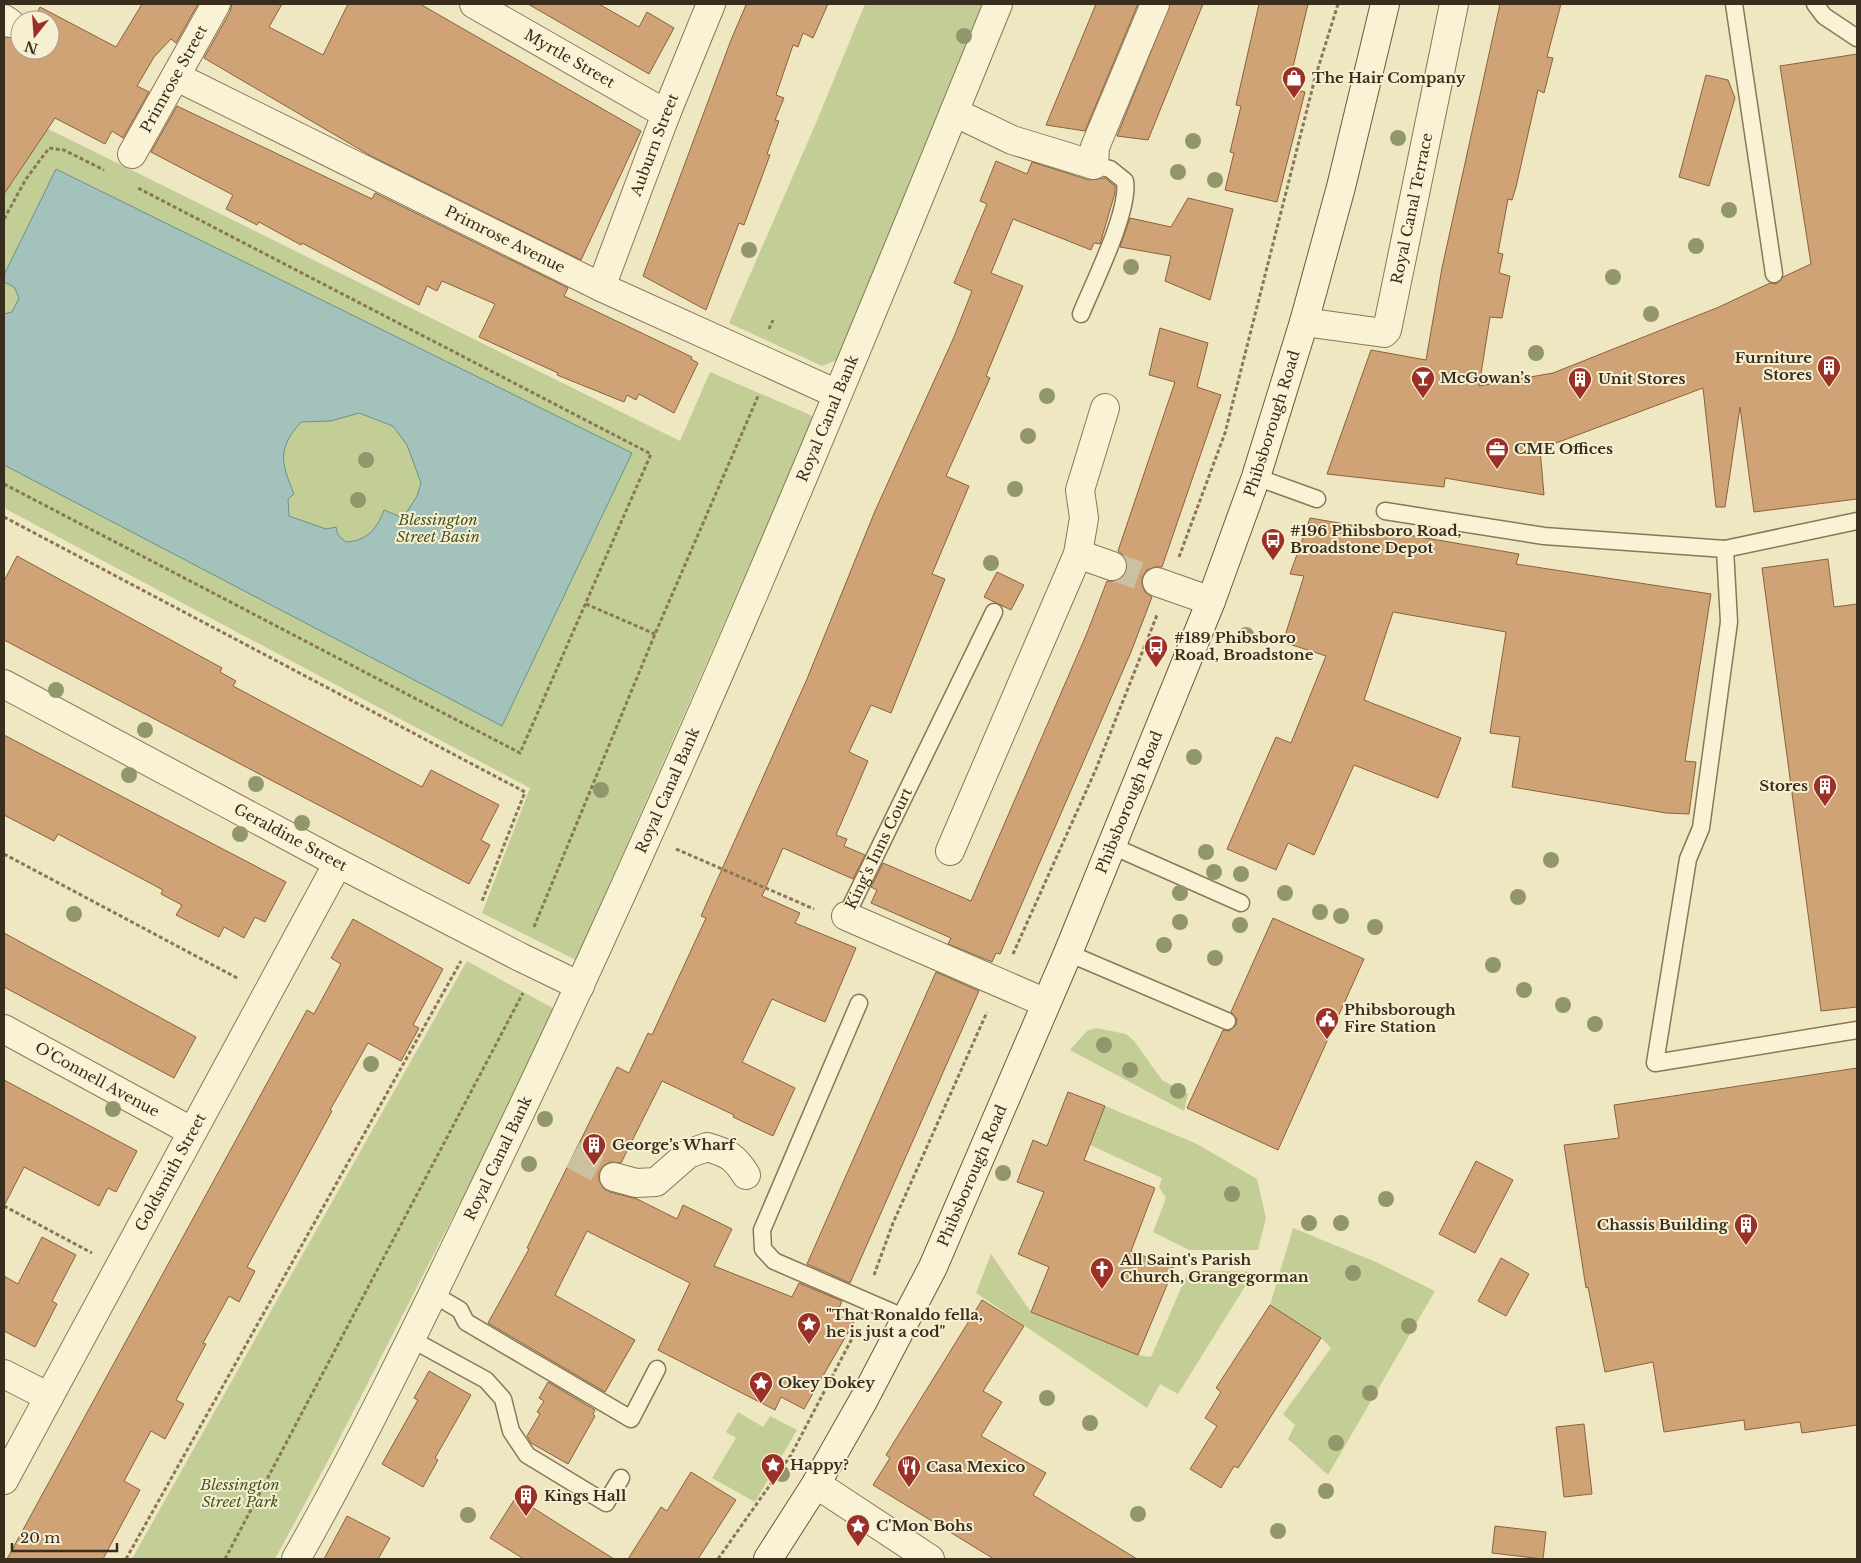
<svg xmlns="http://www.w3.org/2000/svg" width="1861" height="1563" viewBox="0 0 1861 1563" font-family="'Libre Baskerville',serif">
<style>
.green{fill:#c2ce95}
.water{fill:#a4c2bc;stroke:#6b908a;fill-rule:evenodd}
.building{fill:#cfa376;stroke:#8a623d}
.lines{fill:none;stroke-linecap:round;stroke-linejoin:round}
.minor-tunnel{stroke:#cbc1a1;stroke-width:28;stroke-dasharray:28 14;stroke-linecap:butt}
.service-casing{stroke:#8a7758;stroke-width:19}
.minor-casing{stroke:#8a7758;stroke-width:30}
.tertiary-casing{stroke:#8a7758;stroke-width:30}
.secondary-casing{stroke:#6c583c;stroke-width:30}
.path{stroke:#8a7758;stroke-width:3;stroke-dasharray:4 2.5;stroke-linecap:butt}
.service{stroke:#faf2d5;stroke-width:16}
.minor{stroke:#faf2d5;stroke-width:28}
.tertiary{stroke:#faf2d5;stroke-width:28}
.secondary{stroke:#faf2d5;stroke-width:28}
.tree{fill:#92976b}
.labels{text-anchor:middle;stroke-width:4;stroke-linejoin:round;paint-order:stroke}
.street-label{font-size:15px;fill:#392d1d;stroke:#f7efd2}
.poi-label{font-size:15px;font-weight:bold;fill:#392d1d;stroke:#f7efd2;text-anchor:start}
.park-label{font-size:15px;font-style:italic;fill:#455623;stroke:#f7efd2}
</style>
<rect width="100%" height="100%" fill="#efe6c2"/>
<g class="green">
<polygon points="865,4 988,4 837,360 822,366 729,323 816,123"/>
<polygon points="26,118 680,441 710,372 815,417 576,960 482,913 530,788 4,508 4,152"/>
<polygon points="467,961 558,1011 330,1457 275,1559 132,1559"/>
<polygon points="1096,1028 1126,1034 1134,1041 1162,1080 1188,1094 1184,1111 1070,1050 1087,1031"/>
<polygon points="1105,1106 1195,1143 1257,1179 1266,1218 1258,1250 1189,1250 1153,1232 1166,1198 1159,1187 1162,1178 1090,1145"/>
<polygon points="1293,1228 1376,1262 1435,1291 1328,1475 1288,1439 1295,1425 1283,1414 1331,1348 1321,1338 1270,1305"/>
<polygon points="991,1254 1031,1312 1138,1355 1151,1357 1189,1270 1254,1272 1178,1394 1160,1384 1147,1408 976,1293"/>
<polygon points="738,1412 763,1427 770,1416 797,1430 755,1502 712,1478 736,1438 726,1432"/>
</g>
<path class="water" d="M56,169L632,453L502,726L4,465V314L12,312L19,298L14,287L4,282V275ZM359,413L393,426L407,445L421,483L417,496L403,518L384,510C377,529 367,541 346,542L338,535L336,527L326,529L289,516L288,499L294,494C281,462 277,449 301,422L331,421Z"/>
<g class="building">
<polygon points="142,4 198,4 176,43 171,39 154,57 137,86 149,92 123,138 112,131 105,144 55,118 4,194 4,37 15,37 20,41 20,50 50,50 50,20 33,20 40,7 116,47"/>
<polygon points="232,4 282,4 269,27 323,55 348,4 420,4 641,131 581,260 371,156 204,58 230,12"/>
<polygon points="528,4 599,4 639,27 647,12 674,28 649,74"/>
<polygon points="744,4 828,4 813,38 803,33 798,47 793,45 776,95 784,98 775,120 779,121 767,154 770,155 744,225 739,223 706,310 643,276 731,40 746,5"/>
<polygon points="1096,4 1138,4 1085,131 1046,125"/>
<polygon points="1170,4 1203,4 1148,140 1117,136"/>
<polygon points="1259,4 1308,4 1288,88 1305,92 1277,202 1225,190 1234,153 1230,152 1241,106 1236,105"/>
<polygon points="1500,4 1561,4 1547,57 1553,58 1544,93 1538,90 1516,187 1512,200 1508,199 1498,253 1503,254 1499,273 1510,276 1502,318 1490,317 1479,386 1553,373 1719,307 1770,283 1776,284 1783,277 1811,264 1780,66 1857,54 1857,499 1754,512 1740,407 1725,507 1716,507 1703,388 1540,449 1544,495 1445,478 1444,487 1327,474 1371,350 1426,360 1442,268"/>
<polygon points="1706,75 1728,80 1735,98 1709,186 1679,177"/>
<polygon points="177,106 372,199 375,193 568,288 564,296 692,357 691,359 698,363 674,413 639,394 636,400 627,395 624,402 557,375 558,373 479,337 495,304 442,281 437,291 427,286 419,305 302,243 301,245 259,222 257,225 226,209 233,195 151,152"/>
<polygon points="996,161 1027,174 1032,162 1089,180 1105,178 1115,186 1115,193 1100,244 1094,243 1091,250 1013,219 991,273 1023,286 986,376 990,378 946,476 969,486 932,574 945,579 891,713 871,705 849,752 868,761 836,835 847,839 844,846 865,855 853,879 783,848 762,896 800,913 795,923 856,948 825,1022 772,999 742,1062 795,1088 773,1136 733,1117 734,1115 662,1081 621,1163 610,1162 603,1166 599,1173 599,1180 603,1188 610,1192 637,1199 677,1219 683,1205 732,1229 714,1266 792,1297 799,1283 842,1301 836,1315 854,1322 804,1409 781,1397 775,1410 658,1350 690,1283 587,1231 555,1295 635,1340 605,1392 488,1323 529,1249 527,1248 617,1067 629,1073 648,1033 652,1035 706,918 701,916 807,679 875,511 954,337 972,291 954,283 987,204 980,201"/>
<polygon points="1188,198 1233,209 1210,300 1165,281 1171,256 1120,247 1130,218 1171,227"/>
<polygon points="1160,328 1208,343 1197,387 1221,395 1162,567 1155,567 1147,570 1142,577 1142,584 1145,592 1152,597 1131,652 1000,954 996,953 992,962 948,944 951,938 871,903 877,890 871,887 883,863 971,901 1087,633 1107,581 1114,581 1122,578 1127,571 1127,563 1124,556 1118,551 1175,382 1149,375"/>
<polygon points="1310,518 1519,554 1516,564 1711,594 1685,761 1696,762 1689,814 1666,813 1512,787 1520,737 1490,733 1506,632 1393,612 1364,700 1461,738 1438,798 1354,765 1314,855 1288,843 1276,870 1227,849 1276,737 1291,743 1326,656 1283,642 1304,576 1290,574"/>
<polygon points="17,556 222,668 220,672 236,681 233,686 422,787 431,770 499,805 481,840 490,845 469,884 4,640 4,581"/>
<polygon points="1828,559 1834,607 1857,604 1857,1007 1821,1011 1762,568"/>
<polygon points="997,572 1024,585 1011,610 984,597"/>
<polygon points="4,735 286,882 265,922 255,917 244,938 224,927 219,937 176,915 182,905 161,894 163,890 58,834 54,841 4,815"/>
<polygon points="1273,918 1364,959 1278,1150 1187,1108 1223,1030 1229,1031 1236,1025 1237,1019 1231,1012"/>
<polygon points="353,919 443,969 413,1025 419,1028 401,1061 368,1043 330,1110 332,1111 247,1267 255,1271 239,1302 229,1296 203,1343 206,1344 176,1400 184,1404 165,1439 151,1431 124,1481 140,1490 103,1559 7,1559 307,1010 314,1014 341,964 331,958"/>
<polygon points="4,933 196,1037 174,1078 4,987"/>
<polygon points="936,972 979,991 850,1283 807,1264"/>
<polygon points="1857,1068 1857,1425 1802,1433 1800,1422 1745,1430 1744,1420 1664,1432 1653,1362 1605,1372 1588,1287 1586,1288 1564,1145 1619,1138 1614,1105"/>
<polygon points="4,1080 137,1151 116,1192 108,1188 99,1206 24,1167 4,1206"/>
<polygon points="1068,1092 1105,1106 1084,1160 1155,1188 1131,1251 1174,1268 1138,1355 1031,1312 1049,1267 1018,1254 1044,1192 1017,1182 1033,1140 1047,1146"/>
<polygon points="1476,1161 1513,1180 1475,1253 1439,1234"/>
<polygon points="42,1237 76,1255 52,1301 57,1304 35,1347 4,1331 4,1276 18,1284"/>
<polygon points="1501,1258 1529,1274 1506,1316 1478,1301"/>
<polygon points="982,1300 1024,1326 983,1391 1002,1402 981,1436 1046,1473 1033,1495 1137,1559 994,1559 873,1485 890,1458 886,1455"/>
<polygon points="1270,1305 1321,1338 1238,1468 1234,1466 1221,1488 1190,1469 1217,1426 1205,1418 1221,1392 1216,1388"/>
<polygon points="429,1371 471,1395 435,1458 438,1460 423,1487 382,1464 418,1400 414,1398"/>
<polygon points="548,1382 595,1410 593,1414 595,1416 568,1464 531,1443 527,1436 540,1414 537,1412 544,1401 539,1398"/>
<polygon points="1584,1424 1592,1494 1564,1497 1556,1427"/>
<polygon points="691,1472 736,1500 698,1559 628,1559 661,1507 667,1511"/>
<polygon points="516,1497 614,1559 524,1559 490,1538"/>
<polygon points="347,1516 390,1538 378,1559 324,1559"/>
<polygon points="1495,1526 1546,1532 1543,1559 1492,1553"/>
</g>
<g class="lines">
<g class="minor-tunnel">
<polyline points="1112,566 1157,582"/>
<polyline points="573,1155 614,1177"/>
</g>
<g class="service-casing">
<g id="service">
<polyline points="1734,4 1774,274"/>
<polyline points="1815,4 1824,16 1857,38"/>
<path d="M1081,314C1093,284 1130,211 1125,181L1110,169L1094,165"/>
<polyline points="1256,477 1317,499"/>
<polyline points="1385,511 1544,536 1725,549 1729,622 1701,828 1688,859 1655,1063 1857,1030"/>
<polyline points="1725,549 1857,521"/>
<polyline points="1110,845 1241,903"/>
<path id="s1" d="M846,916L994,612"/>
<polyline points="1068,953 1227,1021"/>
<polyline points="859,1003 762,1230 763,1249 774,1261 908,1319"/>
<polyline points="433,1294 460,1310 466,1322 631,1419 657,1369"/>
<polyline points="411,1339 486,1380 503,1399 511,1431 527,1455 606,1503 621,1478"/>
</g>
</g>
<g class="minor-casing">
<g id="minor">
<path id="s2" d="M474,4L666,114"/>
<polyline points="4,19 10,23"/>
<path id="s3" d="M177,77L601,287L837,394"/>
<polyline points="954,112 1012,140 1094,165 1095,147 1155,4"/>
<path id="s4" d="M132,154L216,4"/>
<path id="s5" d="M601,287L666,114L711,4"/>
<path id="s6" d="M1304,322L1384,333L1387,330L1454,4"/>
<polyline points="1078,554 1112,566"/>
<polyline points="1157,582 1211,601"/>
<path id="s7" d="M4,684L338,863L520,957L580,986"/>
<polyline points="950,851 1078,554 1084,518 1080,490 1105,408"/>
<polyline points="846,916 1046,1003"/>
<path id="s8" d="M4,1029L191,1131"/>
<path d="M614,1177L636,1183L656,1182L688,1154L707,1147C728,1153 735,1157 746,1175"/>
<polyline points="4,1374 49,1397"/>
<path id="s9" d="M4,1480L338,863"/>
<path id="s10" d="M296,1559C368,1432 430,1300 493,1169C677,788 839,396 998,4"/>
</g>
</g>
<g class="tertiary-casing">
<polyline id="tertiary" points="816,1484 930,1559"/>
</g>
<g class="secondary-casing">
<g id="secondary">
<path id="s11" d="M768,1559L816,1484L863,1401L933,1267L1068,953L1211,601L1256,477L1304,322L1341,187L1385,4"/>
</g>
</g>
<g class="path">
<polyline points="4,219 26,179 49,148 64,150 104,170"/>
<polyline points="769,329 773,320"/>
<polyline points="4,484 520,753 651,454 136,187"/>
<polyline points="4,517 525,792 482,901"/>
<polyline points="1179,557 1225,433 1315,78 1338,4"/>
<polyline points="586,604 655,634"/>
<polyline points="676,849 814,909"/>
<polyline points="4,854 239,979"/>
<polyline points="534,927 655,634 759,394"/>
<polyline points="1013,954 1096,769 1157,615"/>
<polyline points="4,1206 92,1253"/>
<polyline points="874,1275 893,1223 987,1012"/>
<polyline points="126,1559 461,961"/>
<polyline points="225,1559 523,993"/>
<polyline points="718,1559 791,1455 858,1327"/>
</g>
<use href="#service" class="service"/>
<use href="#minor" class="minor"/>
<use href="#tertiary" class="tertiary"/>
<use href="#secondary" class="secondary"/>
</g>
<g class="tree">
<circle cx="964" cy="36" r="8"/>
<circle cx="1398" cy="138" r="8"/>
<circle cx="1193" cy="141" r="8"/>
<circle cx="1178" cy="172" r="8"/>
<circle cx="1215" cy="180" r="8"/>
<circle cx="1729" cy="210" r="8"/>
<circle cx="1696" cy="246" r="8"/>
<circle cx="749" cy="250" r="8"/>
<circle cx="1131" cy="267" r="8"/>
<circle cx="1613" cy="277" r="8"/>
<circle cx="1651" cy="314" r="8"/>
<circle cx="1536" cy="353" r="8"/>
<circle cx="1047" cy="396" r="8"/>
<circle cx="1028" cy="436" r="8"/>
<circle cx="366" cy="460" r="8"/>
<circle cx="1015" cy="489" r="8"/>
<circle cx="358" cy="500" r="8"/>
<circle cx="991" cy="563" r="8"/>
<circle cx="1246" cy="635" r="8"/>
<circle cx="56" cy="690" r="8"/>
<circle cx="145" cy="730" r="8"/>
<circle cx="1194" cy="757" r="8"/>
<circle cx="129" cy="775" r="8"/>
<circle cx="256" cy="784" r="8"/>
<circle cx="601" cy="790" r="8"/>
<circle cx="302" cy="823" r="8"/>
<circle cx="240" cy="834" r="8"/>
<circle cx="1206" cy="852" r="8"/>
<circle cx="1551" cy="860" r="8"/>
<circle cx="1214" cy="872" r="8"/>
<circle cx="1241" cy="874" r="8"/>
<circle cx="1180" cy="893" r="8"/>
<circle cx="1285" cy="893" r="8"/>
<circle cx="1518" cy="897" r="8"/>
<circle cx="1320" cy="912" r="8"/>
<circle cx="74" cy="914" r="8"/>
<circle cx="1341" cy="916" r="8"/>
<circle cx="1180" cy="922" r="8"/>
<circle cx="1240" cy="925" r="8"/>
<circle cx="1375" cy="927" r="8"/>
<circle cx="1164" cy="945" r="8"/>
<circle cx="1215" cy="958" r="8"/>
<circle cx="1493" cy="965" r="8"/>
<circle cx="1524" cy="990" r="8"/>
<circle cx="1563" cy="1005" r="8"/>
<circle cx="1595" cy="1024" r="8"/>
<circle cx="1104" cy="1045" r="8"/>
<circle cx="371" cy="1064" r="8"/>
<circle cx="1130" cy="1070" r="8"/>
<circle cx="1178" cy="1091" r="8"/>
<circle cx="113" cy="1109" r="8"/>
<circle cx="545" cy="1119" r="8"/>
<circle cx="529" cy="1164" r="8"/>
<circle cx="1003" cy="1173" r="8"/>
<circle cx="1232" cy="1194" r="8"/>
<circle cx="1386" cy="1199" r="8"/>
<circle cx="1309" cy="1223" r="8"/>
<circle cx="1341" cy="1223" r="8"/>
<circle cx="1353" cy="1273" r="8"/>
<circle cx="1409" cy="1326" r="8"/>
<circle cx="1370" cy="1393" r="8"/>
<circle cx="1047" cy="1398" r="8"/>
<circle cx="1090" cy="1423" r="8"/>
<circle cx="1336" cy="1443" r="8"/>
<circle cx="782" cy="1474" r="8"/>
<circle cx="1326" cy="1491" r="8"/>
<circle cx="1138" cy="1514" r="8"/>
<circle cx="468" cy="1515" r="8"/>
<circle cx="1278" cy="1531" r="8"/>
</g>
<defs>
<g id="shop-pin" transform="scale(1.25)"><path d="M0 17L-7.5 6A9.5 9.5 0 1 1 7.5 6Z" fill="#9b3026" stroke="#f7efd2"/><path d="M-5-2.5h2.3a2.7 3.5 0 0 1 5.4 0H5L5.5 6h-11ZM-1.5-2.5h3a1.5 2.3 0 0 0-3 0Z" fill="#fff"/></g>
<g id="building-pin" transform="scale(1.25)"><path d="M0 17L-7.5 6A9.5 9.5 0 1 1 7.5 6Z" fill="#9b3026" stroke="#f7efd2"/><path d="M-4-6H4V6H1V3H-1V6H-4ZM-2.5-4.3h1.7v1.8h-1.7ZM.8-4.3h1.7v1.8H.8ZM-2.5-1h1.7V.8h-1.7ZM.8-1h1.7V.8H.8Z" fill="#fff"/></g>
<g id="bar-pin" transform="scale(1.25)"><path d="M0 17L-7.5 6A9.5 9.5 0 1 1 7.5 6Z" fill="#9b3026" stroke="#f7efd2"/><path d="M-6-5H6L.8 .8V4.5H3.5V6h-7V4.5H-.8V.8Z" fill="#fff"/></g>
<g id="office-pin" transform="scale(1.25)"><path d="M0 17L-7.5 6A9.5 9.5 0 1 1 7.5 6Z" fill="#9b3026" stroke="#f7efd2"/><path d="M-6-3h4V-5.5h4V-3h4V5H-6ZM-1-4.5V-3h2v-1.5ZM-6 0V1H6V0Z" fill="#fff"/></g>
<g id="bus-pin" transform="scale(1.25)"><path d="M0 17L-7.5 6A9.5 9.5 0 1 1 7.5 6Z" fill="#9b3026" stroke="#f7efd2"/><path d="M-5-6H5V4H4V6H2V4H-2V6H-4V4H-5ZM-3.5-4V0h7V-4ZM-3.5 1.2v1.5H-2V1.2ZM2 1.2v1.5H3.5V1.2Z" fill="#fff"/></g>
<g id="civic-pin" transform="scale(1.25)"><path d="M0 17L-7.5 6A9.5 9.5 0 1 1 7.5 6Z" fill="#9b3026" stroke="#f7efd2"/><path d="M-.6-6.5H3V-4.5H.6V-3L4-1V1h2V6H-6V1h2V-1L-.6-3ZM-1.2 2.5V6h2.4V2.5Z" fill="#fff"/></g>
<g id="church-pin" transform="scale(1.25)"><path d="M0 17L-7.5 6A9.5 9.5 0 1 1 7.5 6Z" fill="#9b3026" stroke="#f7efd2"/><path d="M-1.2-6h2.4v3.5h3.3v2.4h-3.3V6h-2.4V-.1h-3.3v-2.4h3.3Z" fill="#fff"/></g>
<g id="sight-pin" transform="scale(1.25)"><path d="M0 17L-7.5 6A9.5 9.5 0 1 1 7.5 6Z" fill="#9b3026" stroke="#f7efd2"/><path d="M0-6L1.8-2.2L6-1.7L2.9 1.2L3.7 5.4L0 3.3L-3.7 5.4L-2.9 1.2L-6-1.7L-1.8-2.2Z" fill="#fff"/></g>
<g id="restaurant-pin" transform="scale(1.25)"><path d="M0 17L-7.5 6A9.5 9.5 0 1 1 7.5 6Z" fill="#9b3026" stroke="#f7efd2"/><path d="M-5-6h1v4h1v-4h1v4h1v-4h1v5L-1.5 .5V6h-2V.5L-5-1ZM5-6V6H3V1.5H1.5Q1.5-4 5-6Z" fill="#fff"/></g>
</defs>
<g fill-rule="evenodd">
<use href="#shop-pin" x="1294" y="78"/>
<use href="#building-pin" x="1829" y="367"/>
<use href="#bar-pin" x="1423" y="378"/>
<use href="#building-pin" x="1580" y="379"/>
<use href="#office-pin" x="1497" y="449"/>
<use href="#bus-pin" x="1273" y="540"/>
<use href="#bus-pin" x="1156" y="647"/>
<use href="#building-pin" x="1825" y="786"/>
<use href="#civic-pin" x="1327" y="1019"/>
<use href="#building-pin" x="594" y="1145"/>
<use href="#building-pin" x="1746" y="1225"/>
<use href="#church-pin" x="1102" y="1269"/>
<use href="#sight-pin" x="809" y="1324"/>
<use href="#sight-pin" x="761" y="1383"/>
<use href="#sight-pin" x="773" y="1465"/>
<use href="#restaurant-pin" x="909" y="1467"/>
<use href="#building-pin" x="526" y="1496"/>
<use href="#sight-pin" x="858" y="1526"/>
</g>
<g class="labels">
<g class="street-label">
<text dy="5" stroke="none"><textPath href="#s2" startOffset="110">Myrtle Street</textPath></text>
<text dy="5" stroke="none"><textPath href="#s4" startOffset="86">Primrose Street</textPath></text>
<text dy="5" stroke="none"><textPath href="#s5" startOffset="152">Auburn Street</textPath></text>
<text dy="5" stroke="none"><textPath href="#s6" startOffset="209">Royal Canal Terrace</textPath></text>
<text dy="5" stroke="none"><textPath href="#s3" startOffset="366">Primrose Avenue</textPath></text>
<text dy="5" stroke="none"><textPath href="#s10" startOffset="1259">Royal Canal Bank</textPath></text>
<text dy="5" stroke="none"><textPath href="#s11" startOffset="1245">Phibsborough Road</textPath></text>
<text dy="5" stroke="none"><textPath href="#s10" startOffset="854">Royal Canal Bank</textPath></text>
<text dy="5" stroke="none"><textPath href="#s11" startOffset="840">Phibsborough Road</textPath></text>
<text dy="5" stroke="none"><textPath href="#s7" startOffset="325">Geraldine Street</textPath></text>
<text dy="5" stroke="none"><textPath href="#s1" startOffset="75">King's Inns Court</textPath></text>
<text dy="5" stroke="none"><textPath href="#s8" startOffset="106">O'Connell Avenue</textPath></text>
<text dy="5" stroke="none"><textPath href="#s10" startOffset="449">Royal Canal Bank</textPath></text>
<text dy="5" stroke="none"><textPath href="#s9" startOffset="350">Goldsmith Street</textPath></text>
<text dy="5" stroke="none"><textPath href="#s11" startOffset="435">Phibsborough Road</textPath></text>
</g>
<g class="poi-label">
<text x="1312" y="83">The Hair Company</text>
<text x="1812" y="363" text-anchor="end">Furniture<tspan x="1812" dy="17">Stores</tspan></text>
<text x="1440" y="383">McGowan’s</text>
<text x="1598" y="384">Unit Stores</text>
<text x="1514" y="454">CME Offices</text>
<text x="1290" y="536">#196 Phibsboro Road,<tspan x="1290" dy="17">Broadstone Depot</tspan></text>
<text x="1174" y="643">#189 Phibsboro<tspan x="1174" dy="17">Road, Broadstone</tspan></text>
<text x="1808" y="791" text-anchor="end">Stores</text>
<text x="1344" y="1015">Phibsborough<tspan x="1344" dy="17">Fire Station</tspan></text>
<text x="612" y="1150">George’s Wharf</text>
<text x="1728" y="1230" text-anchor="end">Chassis Building</text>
<text x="1120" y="1265">All Saint's Parish<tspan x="1120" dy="17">Church, Grangegorman</tspan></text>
<text x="826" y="1320">"That Ronaldo fella,<tspan x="826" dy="17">he is just a cod"</tspan></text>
<text x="778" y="1388">Okey Dokey</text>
<text x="790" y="1470">Happy?</text>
<text x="926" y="1472">Casa Mexico</text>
<text x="544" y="1501">Kings Hall</text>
<text x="876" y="1531">C'Mon Bohs</text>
</g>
<g class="park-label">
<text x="438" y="525">Blessington<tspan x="438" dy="17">Street Basin</tspan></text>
<text x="240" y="1490">Blessington<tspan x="240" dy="17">Street Park</tspan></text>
</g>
</g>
<rect width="1861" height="1563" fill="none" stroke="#392d1d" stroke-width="10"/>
<g transform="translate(35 35) rotate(197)"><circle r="24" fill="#f7efd2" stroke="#aba18a"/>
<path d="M0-4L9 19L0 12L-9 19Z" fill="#9b3026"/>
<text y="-8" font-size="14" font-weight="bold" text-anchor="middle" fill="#392d1d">N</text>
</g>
<path d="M12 1543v8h105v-8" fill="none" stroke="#392d1d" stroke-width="2.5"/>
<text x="20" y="1543" font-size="15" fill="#392d1d" stroke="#f7efd2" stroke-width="4" paint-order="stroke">20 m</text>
</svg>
